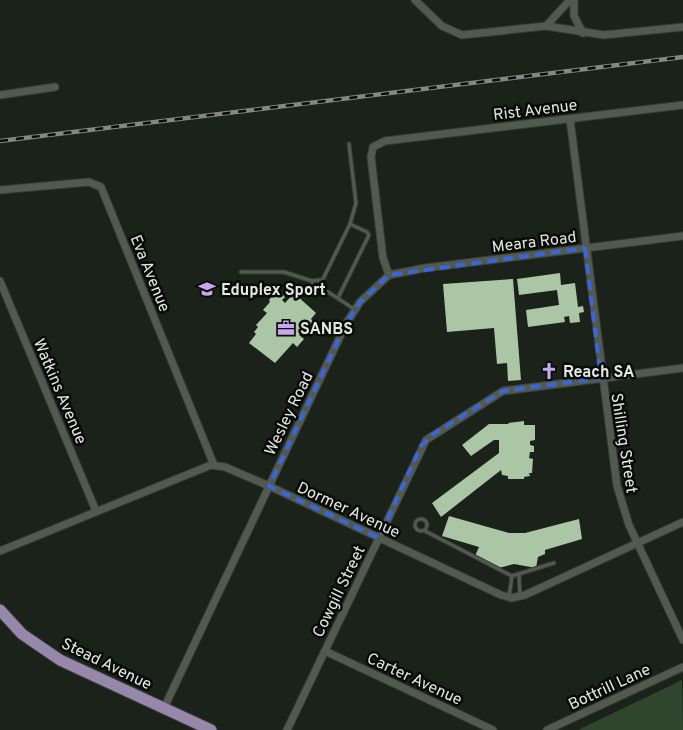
<svg xmlns="http://www.w3.org/2000/svg" width="683" height="730" viewBox="0 0 683 730" font-family="Overpass,sans-serif">
<style>
.green{fill:#30452d}
.building{fill:#aac6a4}
.lines{fill:none;stroke-linecap:round;stroke-linejoin:round}
.service-casing{stroke:#373c36;stroke-width:5}
.minor-casing{stroke:#373c36;stroke-width:9}
.primary-casing{stroke:#373c36;stroke-width:13}
.service{stroke:#525a50;stroke-width:3}
.minor{stroke:#525a50;stroke-width:7}
.primary{stroke:#9788ab;stroke-width:11}
.rail-casing{stroke:#838882;stroke-width:4.5}
.rail{stroke:#080b07;stroke-width:2.5;stroke-dasharray:8;stroke-linecap:butt}
.marked{fill:none;stroke:#3b65da;stroke-width:4;stroke-dasharray:10 6;stroke-linejoin:round}
.labels{text-anchor:middle;stroke-width:5;stroke-linejoin:round;paint-order:stroke}
.street-label{font-size:16px;fill:#e3e8e2;stroke:#080b07}
.poi-label{font-size:16px;font-weight:bold;fill:#e3e8e2;stroke:#080b07;text-anchor:start}
</style>
<rect width="100%" height="100%" fill="#1b221a"/>
<polygon class="green" points="682,680 683,730 578,730 582,728"/>
<g class="building">
<polygon points="560,273 561,285 575,283 578,307 583,306 584,312 579,313 580,322 570,323 569,316 564,317 565,322 528,327 526,310 559,305 557,290 519,295 517,279"/>
<polygon points="513,279 521,380 508,381 507,363 497,364 494,328 447,332 443,284"/>
<polygon points="280,292 285,297 282,300 285,303 294,293 316,313 311,319 316,325 310,332 306,328 299,335 304,339 297,347 293,343 275,363 249,343 256,334 254,332 258,327 256,325 267,313 263,310 270,302 269,300 275,293 277,295"/>
<polygon points="524,421 524,425 535,425 535,440 530,441 530,445 534,446 534,452 530,452 529,458 533,459 532,473 529,473 530,476 524,477 524,479 508,479 508,476 502,475 501,470 441,517 432,503 499,453 499,440 494,440 471,456 462,445 489,424 509,424 508,423"/>
<polygon points="449,516 509,533 525,533 579,519 582,539 545,550 545,554 538,557 536,568 514,564 499,568 475,556 479,547 442,536"/>
</g>
<g class="lines">
<g class="service-casing">
<g id="service">
<polyline points="349,144 356,203 350,224"/>
<polyline points="241,272 284,272 312,281"/>
<polyline points="322,281 350,224 367,232 369,235 338,298"/>
<polyline points="322,288 320,280 312,281 313,290 322,288 354,309"/>
<circle cx="421" cy="525" r="6"/>
<polyline points="425,531 512,576 554,563"/>
<polyline points="519,575 520,597"/>
<polyline points="509,597 512,576"/>
</g>
</g>
<g class="minor-casing">
<g id="minor">
<polyline points="415,0 442,26 462,35 546,26 604,35 683,27"/>
<polyline points="574,0 574,16 583,33"/>
<polyline points="546,26 570,0"/>
<polyline points="0,95 55,87"/>
<polyline points="570,119 617,486 629,525 683,640"/>
<polyline points="0,190 89,182 101,187 214,465"/>
<polyline points="389,275 425,268 683,236"/>
<polyline points="0,281 96,511"/>
<polyline points="0,551 211,465 225,467 269,486 501,595 511,598 525,595 683,522"/>
<polyline points="325,651 493,730"/>
<polyline points="164,708 346,324 360,302 389,275 383,258 371,157 373,147 385,141 683,105"/>
<polyline points="287,730 426,440 503,391 683,368"/>
<polyline points="547,730 683,667"/>
</g>
</g>
<g class="primary-casing">
<polyline id="primary" points="0,610 22,634 60,660 211,730"/>
</g>
<use href="#service" class="service"/>
<use href="#minor" class="minor"/>
<use href="#primary" class="primary"/>
<g class="rail-casing">
<polyline id="rail" points="0,141 683,57"/>
</g>
<use href="#rail" class="rail"/>
</g>
<path class="marked" d="M585,248L601,378L503,391L432,435L421,446L379,538L269,486L346,324L360,302L389,275Z"/>
<defs>
<g id="school-bare" transform="scale(1.35)"><path d="M0-5L7-2L0 1L-7-2ZM-4 1L0 2.5L4 1V4Q0 6-4 4Z" fill="#c8a6ef" stroke="#080b07" stroke-width="2.5" paint-order="stroke"/></g>
<g id="office-bare" transform="scale(1.35)"><path d="M-6-3h4V-5.5h4V-3h4V5H-6ZM-1-4.5V-3h2v-1.5ZM-6 0V1H6V0Z" fill="#c8a6ef" stroke="#080b07" stroke-width="2.5" paint-order="stroke"/></g>
<g id="church-bare" transform="scale(1.35)"><path d="M-1.2-6h2.4v3.5h3.3v2.4h-3.3V6h-2.4V-.1h-3.3v-2.4h3.3Z" fill="#c8a6ef" stroke="#080b07" stroke-width="2.5" paint-order="stroke"/></g>
</defs>
<g fill-rule="evenodd">
<use href="#school-bare" x="207" y="289"/>
<use href="#office-bare" x="286" y="328"/>
<use href="#church-bare" x="549" y="371"/>
</g>
<g class="labels">
<g class="street-label">
<text transform="translate(535 109) rotate(-7)" y="6">Rist Avenue</text>
<text transform="translate(534 241) rotate(-7)" y="6">Meara Road</text>
<text transform="translate(151 273) rotate(68)" y="6">Eva Avenue</text>
<text transform="translate(61 391) rotate(67)" y="6">Watkins Avenue</text>
<text transform="translate(288 413) rotate(-64)" y="6">Wesley Road</text>
<text transform="translate(625 443) rotate(81)" y="6">Shilling Street</text>
<text transform="translate(349 509) rotate(25)" y="6">Dormer Avenue</text>
<text transform="translate(338 591) rotate(-64)" y="6">Cowgill Street</text>
<text transform="translate(107 663) rotate(26)" y="6">Stead Avenue</text>
<text transform="translate(415 678) rotate(25)" y="6">Carter Avenue</text>
<text transform="translate(609 686) rotate(-25)" y="6">Bottrill Lane</text>
</g>
<g class="poi-label">
<text x="221" y="295">Eduplex Sport</text>
<text x="300" y="334">SANBS</text>
<text x="563" y="377">Reach SA</text>
</g>
</g>
</svg>
